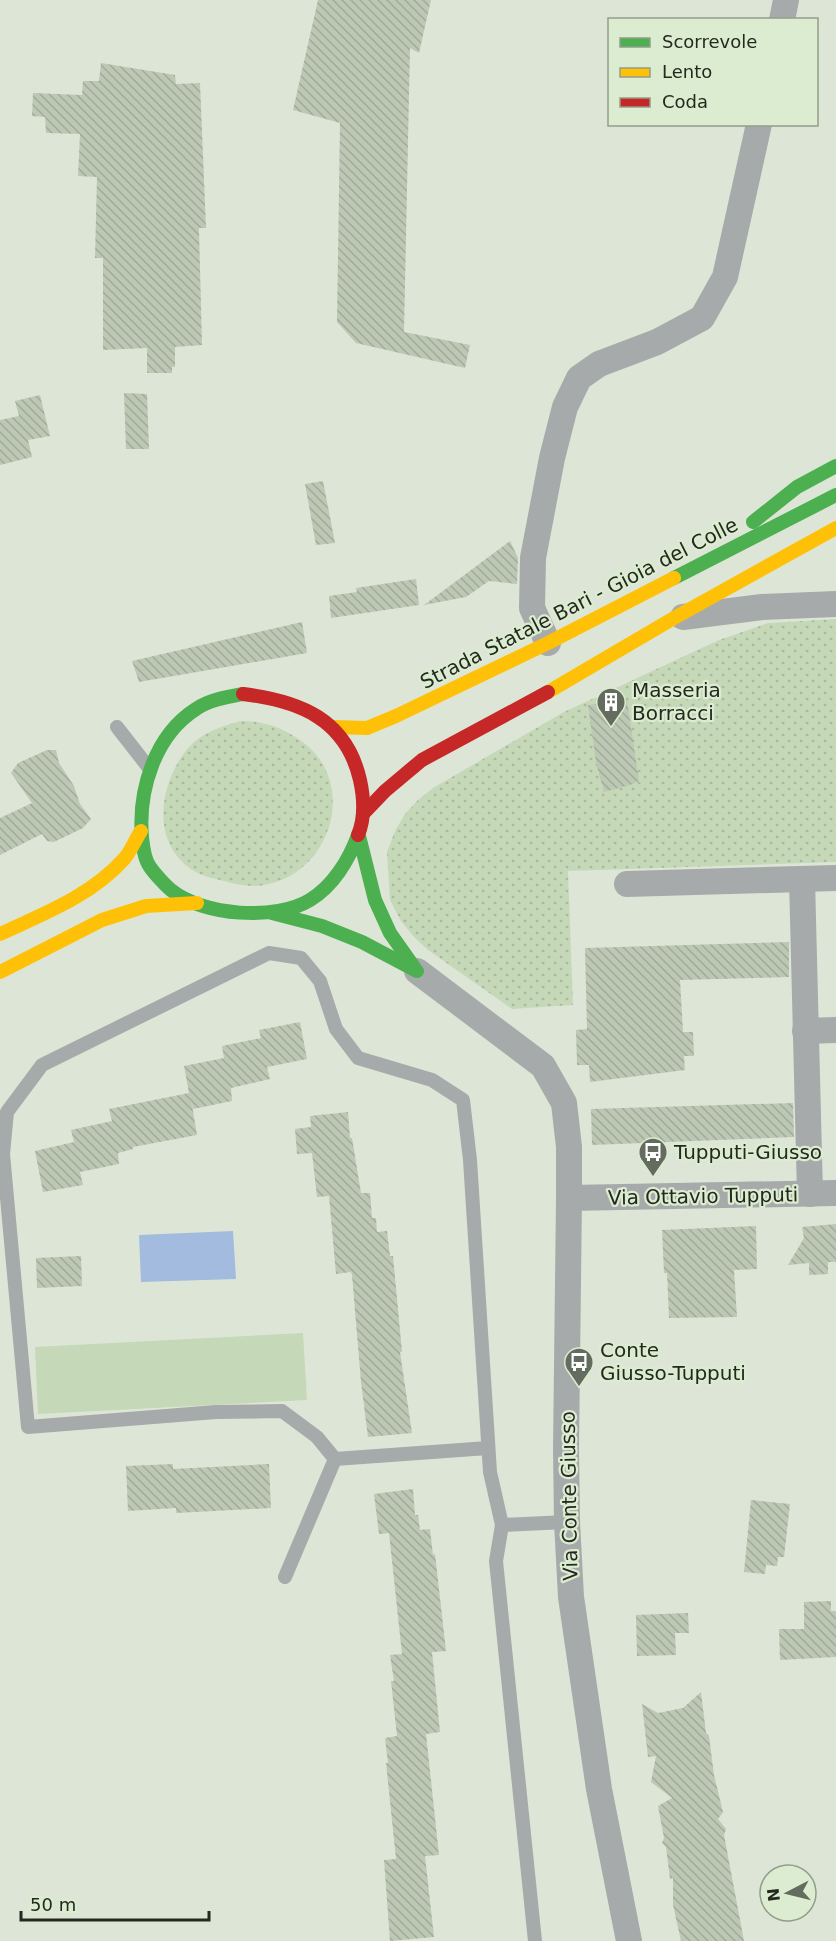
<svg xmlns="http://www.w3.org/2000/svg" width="836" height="1941" viewBox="0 0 836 1941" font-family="'DejaVu Sans',sans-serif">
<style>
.grass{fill:url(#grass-dots)}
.pitch{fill:#c5d8b8}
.water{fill:#a3bbde}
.building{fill:url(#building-back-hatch)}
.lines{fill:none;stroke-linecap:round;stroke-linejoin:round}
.lane{stroke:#a7aaab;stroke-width:14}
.street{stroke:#a7aaab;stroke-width:26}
.fast{stroke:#4caf50;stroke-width:14}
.slow{stroke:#ffc107;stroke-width:14}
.jam{stroke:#c62828;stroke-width:14}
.labels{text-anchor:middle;stroke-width:4.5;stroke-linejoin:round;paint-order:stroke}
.street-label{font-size:20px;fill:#23291f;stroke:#dcecd0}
.poi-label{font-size:20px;fill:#23291f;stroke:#dcecd0;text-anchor:start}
</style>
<defs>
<pattern id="grass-dots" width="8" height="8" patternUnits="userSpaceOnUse" patternTransform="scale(1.5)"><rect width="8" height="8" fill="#c5d8b8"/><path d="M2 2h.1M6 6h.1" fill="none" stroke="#a9b99e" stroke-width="1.8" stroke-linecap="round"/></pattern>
<pattern id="building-back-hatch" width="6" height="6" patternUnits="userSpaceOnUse" patternTransform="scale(1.5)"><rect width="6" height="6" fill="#bcc7b4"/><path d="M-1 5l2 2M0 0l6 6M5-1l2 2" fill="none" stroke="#a1ab9a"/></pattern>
</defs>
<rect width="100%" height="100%" fill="#dde6d6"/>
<g class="grass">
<polygon points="836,619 836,862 568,871 573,1005 512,1009 428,950 414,937 401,921 390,900 387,852 395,831 405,814 418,800 433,788 564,712 719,640 768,623"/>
<path d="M241,721C266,721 284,728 304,743C357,784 332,870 269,884C253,888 239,885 224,881C214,879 203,876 194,871C149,843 159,782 189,747C203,732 222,726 241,721Z"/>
</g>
<polygon class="pitch" points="303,1333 307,1400 38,1414 35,1347"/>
<polygon class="water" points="233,1231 236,1279 141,1282 139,1235"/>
<g class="building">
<polygon points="318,0 431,0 419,53 410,48 404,332 470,345 465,368 356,343 337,322 340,123 293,110"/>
<polygon points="101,63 175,75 176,84 200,83 206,228 199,228 202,345 175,347 175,367 172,367 172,373 147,373 147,348 103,350 103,258 95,258 97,177 78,176 80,134 46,133 45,117 32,116 33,93 82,95 83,81 99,81"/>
<polygon points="124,393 147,394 149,449 126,449"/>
<polygon points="40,395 50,436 28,440 32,457 0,465 0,420 19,416 15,401"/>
<polygon points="323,481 335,543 316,545 305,484"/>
<polygon points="510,541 518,558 517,584 489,581 466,597 424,605"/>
<polygon points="416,579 419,605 331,618 329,596 357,592 356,588"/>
<polygon points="302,622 307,653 139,682 132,661"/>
<polygon points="627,700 639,781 630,785 604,792 596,762 588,705"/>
<polygon points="47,750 56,750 59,763 74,786 80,804 91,819 83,828 54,842 47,841 42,834 0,855 0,818 32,803 11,773 18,763"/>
<polygon points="789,942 789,977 680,980 683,1032 693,1032 694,1056 684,1056 685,1070 590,1082 589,1065 577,1065 576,1030 587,1029 585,948"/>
<polygon points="300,1022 307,1059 267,1067 270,1079 231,1088 232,1101 193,1109 191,1099 197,1135 133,1147 133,1149 118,1153 119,1164 80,1172 83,1185 43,1192 35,1151 74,1142 71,1130 112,1121 109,1109 189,1093 184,1066 224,1058 222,1046 261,1038 259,1030"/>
<polygon points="793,1103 794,1137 592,1145 591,1109"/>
<polygon points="348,1112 350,1138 352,1138 361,1193 370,1193 372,1218 376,1218 377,1232 387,1231 390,1256 393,1256 402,1352 400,1352 412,1433 368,1437 361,1382 352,1275 351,1272 336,1274 329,1196 317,1197 312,1153 297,1154 295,1129 311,1127 310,1116"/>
<polygon points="836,1224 836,1262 828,1262 828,1274 809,1275 809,1263 788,1265 804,1238 802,1227"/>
<polygon points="756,1226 757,1269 734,1270 737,1317 669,1318 667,1273 664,1273 662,1230"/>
<polygon points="81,1256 82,1286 37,1288 36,1258"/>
<polygon points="173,1464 173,1469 269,1464 271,1508 176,1513 176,1508 128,1511 126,1466"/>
<polygon points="413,1489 415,1515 418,1515 420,1530 430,1529 433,1555 435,1554 446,1651 432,1652 440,1732 426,1734 439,1855 425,1856 434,1937 390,1941 384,1860 396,1859 386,1763 388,1763 385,1738 397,1736 391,1681 394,1681 390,1655 402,1654 389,1533 379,1534 374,1494"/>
<polygon points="751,1500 790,1504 784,1557 778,1557 777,1566 766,1565 765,1574 744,1572"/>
<polygon points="831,1601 831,1611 836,1611 836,1657 780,1660 779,1629 804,1629 804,1602"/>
<polygon points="688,1613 689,1633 675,1633 676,1655 637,1656 636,1615"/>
<polygon points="701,1692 706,1733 709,1736 714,1775 723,1812 718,1819 726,1829 724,1835 744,1941 681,1941 673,1905 673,1878 670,1879 666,1847 662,1843 664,1838 658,1806 672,1798 651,1782 656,1756 648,1757 642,1704 658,1713 683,1708"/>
</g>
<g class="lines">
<g class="lane">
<polyline points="117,727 149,768"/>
<polyline points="488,1448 335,1459 317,1437 282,1411 216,1412 28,1427 3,1154 7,1112 42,1065 269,953 301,958 320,981 336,1029 358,1058 432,1080 463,1100 470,1160 490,1472 502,1525 567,1522"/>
<polyline points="502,1525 496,1561 535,1941"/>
<polyline points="285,1577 335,1459"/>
</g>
<g class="street">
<polyline points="782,20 786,0"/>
<polyline points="683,617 762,607 836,604"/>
<polyline points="548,643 532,608 533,558 552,458 565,407 579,378 599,364 657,342 702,318 725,277 759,124"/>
<polyline points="802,879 810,1194"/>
<polyline points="627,884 836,878"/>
<polyline points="417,971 543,1066 564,1103 569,1147 569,1198 566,1449 567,1522 571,1597 599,1789 629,1941"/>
<polyline points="805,1031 836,1030"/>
<polyline points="569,1198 836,1193"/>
</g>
<g class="fast">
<polyline points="753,522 797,487 836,466"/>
<polyline points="674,578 836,495"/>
<path d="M243,694C227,697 209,700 196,709C155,735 138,790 142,837C143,846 144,859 150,867C154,873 166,886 171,890C203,916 276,921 310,900C333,886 349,860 358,835"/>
<polyline points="359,836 375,900 390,933 414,967"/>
<polyline points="272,913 322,926 362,942 417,971"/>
</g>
<g class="slow">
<polyline points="548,692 674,618 836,528"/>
<polyline points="333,727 367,728 396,716 548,643 674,578"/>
<path d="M0,934C43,914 91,896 124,859C131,851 135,840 141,831"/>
<polyline points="0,972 102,920 146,906 197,903"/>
</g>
<g class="jam">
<path d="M243,694C300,701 346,719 360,780C364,798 365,818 358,835"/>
<polyline points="363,814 385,791 422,760 548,692"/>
</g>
</g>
<defs>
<g id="building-pin" transform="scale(1.5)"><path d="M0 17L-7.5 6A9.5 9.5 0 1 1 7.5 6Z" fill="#646b5f" stroke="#dcecd0"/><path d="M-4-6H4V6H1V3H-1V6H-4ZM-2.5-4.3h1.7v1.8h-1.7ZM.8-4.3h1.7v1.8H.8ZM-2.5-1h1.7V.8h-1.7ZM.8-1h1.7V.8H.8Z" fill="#fff"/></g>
<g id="bus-pin" transform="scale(1.5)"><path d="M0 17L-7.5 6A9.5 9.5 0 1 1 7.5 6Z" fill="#646b5f" stroke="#dcecd0"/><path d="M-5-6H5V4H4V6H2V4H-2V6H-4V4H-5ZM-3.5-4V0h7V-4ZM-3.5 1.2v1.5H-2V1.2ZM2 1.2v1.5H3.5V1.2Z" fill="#fff"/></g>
</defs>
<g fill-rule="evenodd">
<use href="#building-pin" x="611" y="702"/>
<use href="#bus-pin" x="653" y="1152"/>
<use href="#bus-pin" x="579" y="1362"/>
</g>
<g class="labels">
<g class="street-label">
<text transform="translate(579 603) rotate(-27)" y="7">Strada Statale Bari - Gioia del Colle</text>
<text transform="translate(703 1196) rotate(-1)" y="7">Via Ottavio Tupputi</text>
<text transform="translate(569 1496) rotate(-91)" y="7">Via Conte Giusso</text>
</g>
<g class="poi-label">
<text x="632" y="697">Masseria<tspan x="632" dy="23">Borracci</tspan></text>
<text x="674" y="1159">Tupputi-Giusso</text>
<text x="600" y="1357">Conte<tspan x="600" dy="23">Giusso-Tupputi</tspan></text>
</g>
</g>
<rect x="608" y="18" width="210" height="108" fill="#dcecd0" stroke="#929e89" stroke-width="1.5"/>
<rect x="620" y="38" width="30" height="9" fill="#4caf50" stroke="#929e89" stroke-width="1.5"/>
<text x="662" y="48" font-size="18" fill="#23291f">Scorrevole</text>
<rect x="620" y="68" width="30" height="9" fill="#ffc107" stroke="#929e89" stroke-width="1.5"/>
<text x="662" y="78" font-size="18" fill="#23291f">Lento</text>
<rect x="620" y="98" width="30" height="9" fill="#c62828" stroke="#929e89" stroke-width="1.5"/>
<text x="662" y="108" font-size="18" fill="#23291f">Coda</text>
<g transform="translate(788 1893) rotate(263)"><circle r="28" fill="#dcecd0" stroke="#929e89" stroke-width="1.5"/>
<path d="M0-4.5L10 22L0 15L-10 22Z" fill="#646b5f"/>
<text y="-9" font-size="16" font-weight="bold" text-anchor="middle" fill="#23291f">N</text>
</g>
<path d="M21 1911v9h188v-9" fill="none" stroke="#23291f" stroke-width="3"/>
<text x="30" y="1911" font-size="18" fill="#23291f" stroke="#dcecd0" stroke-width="4.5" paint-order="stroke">50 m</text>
</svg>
